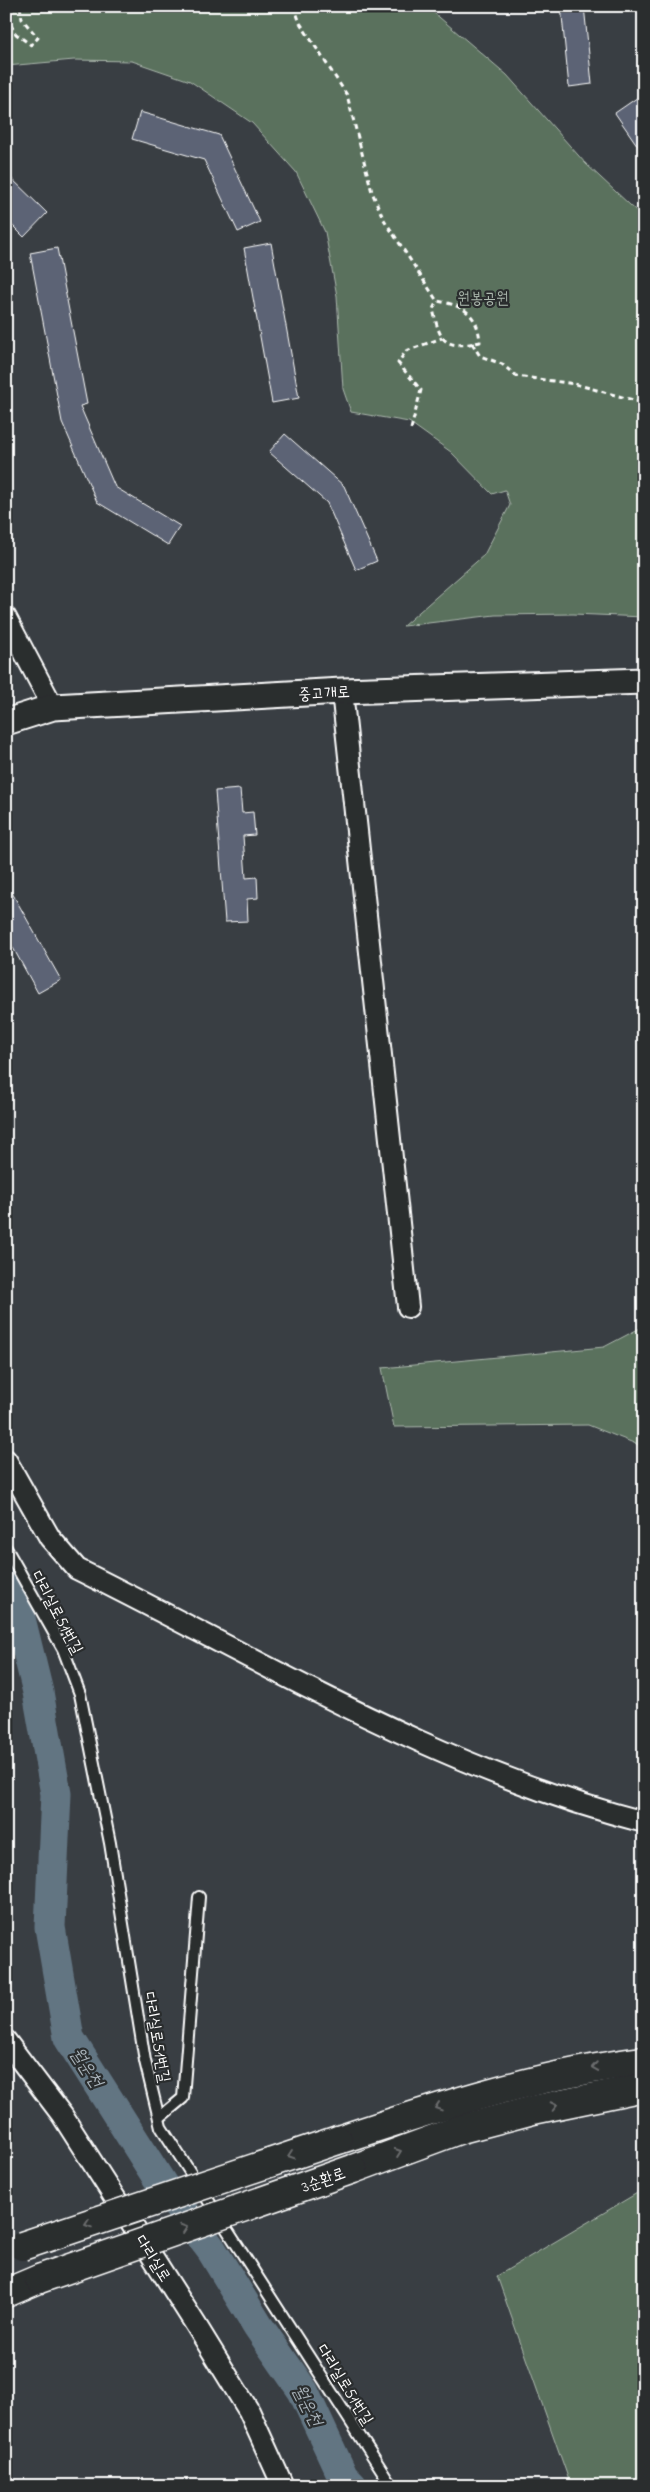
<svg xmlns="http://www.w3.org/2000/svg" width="650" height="2492" viewBox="0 0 650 2492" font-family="'Indie Flower','Poor Story',sans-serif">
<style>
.green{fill:#5a715d;stroke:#acb8ae}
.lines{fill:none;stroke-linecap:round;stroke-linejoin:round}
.river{stroke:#627482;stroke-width:31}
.building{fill:#5c6475;stroke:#fff}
.service-casing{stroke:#fff;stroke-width:14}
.minor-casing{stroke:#fff;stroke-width:24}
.tertiary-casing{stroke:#fff;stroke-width:29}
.trunk-casing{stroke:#fff;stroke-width:31}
.path{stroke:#fff;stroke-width:3;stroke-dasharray:5 4;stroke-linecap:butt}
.service{stroke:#2a2d2e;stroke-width:10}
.minor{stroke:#2a2d2e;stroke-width:20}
.tertiary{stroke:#2a2d2e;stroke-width:25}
.trunk{stroke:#2a2d2e;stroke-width:28}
.trunk-bridge-casing{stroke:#fff;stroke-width:31;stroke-linecap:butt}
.trunk-bridge{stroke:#2a2d2e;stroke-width:28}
.oneway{stroke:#6a6c6d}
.labels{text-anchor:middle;stroke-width:4.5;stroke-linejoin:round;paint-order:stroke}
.park-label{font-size:16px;fill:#acb8ae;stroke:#2a2d2e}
.street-label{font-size:16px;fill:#fff;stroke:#2a2d2e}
.water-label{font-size:18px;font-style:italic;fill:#a9b3ba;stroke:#2a2d2e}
</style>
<rect width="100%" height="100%" fill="#393e43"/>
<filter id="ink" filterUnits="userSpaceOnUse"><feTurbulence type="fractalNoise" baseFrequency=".02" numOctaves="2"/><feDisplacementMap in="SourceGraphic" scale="10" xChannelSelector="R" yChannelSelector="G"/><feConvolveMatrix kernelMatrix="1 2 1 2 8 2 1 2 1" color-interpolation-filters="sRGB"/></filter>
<g filter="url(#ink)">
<g class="green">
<polygon points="6,6 426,6 507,75 586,164 644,218 644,617 573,614 495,615 403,626 484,555 510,505 505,490 492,494 451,452 409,422 351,412 343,389 337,296 325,232 296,172 252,123 190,81 132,61 74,60 6,66"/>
<polygon points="644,1326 644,1447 588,1425 394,1427 382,1368 604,1347"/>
<polygon points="644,2189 644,2486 571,2486 497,2276"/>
</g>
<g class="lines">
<polyline class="river" points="6,1583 14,1594 38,1692 56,1794 50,1927 69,2038 163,2186 211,2249 258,2326 303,2391 343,2477 352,2486"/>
</g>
<g class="building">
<polygon points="561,6 584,6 592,84 569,87"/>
<polygon points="644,93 644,155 615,113"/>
<polygon points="140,112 219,135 260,222 238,232 204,160 132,139"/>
<polygon points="6,173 47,213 24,237 6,219"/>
<polygon points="271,243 299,398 272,403 244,248"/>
<polygon points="57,248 87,404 80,406 115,487 180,526 168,545 97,502 62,422 30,253"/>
<polygon points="285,434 344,486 377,561 356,570 327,503 269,452"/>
<polygon points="240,789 242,813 253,812 255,835 243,836 246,878 257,877 258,898 247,899 248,921 225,922 215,791"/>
<polygon points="6,882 61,980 38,993 6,935"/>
</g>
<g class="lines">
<g class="service-casing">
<g id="service">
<polyline points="6,1548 63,1649 80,1694 110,1843 145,2061 161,2127 392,2486"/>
<polyline points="159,2118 183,2098 199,1897"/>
</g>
</g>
<g class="minor-casing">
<g id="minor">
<polyline points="6,618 53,707"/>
<polyline points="342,691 408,1307"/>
<path d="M6,1460L50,1538L77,1569C263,1661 441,1770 644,1822"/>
<polyline points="6,2041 62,2115 196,2325 249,2411 283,2486"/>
</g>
</g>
<g class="tertiary-casing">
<polyline id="tertiary" points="6,722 53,707 342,691 644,681"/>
</g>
<g class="trunk-casing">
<g id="trunk">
<path d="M338,2140C438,2107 538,2074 644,2061"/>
<polyline points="353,2169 461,2129 533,2110 644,2087"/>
<polyline points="6,2293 39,2279"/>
</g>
</g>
<g class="path">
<path d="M294,6L300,23L347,95L372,192L383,218L437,301C463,305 478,314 480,342C444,350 440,342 433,309L437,301"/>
<polyline points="6,17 16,34 31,45 38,38 22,19 20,6"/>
<polyline points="472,343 480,356 502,364 516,376 575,384 644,403"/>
<polyline points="411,429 421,390 398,363 406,351 442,338"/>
</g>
<use href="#service" class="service"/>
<use href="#minor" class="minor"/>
<use href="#tertiary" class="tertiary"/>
<use href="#trunk" class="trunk"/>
<g class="trunk-bridge-casing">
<g id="trunk-bridge">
<polyline points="22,2246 338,2140"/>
<polyline points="39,2279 353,2169"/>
</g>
</g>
<use href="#trunk-bridge" class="trunk-bridge"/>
</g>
<defs><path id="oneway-chevron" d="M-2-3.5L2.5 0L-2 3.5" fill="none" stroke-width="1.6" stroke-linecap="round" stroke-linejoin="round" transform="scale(1.25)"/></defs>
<g class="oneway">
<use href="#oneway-chevron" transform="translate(595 2067) rotate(171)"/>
<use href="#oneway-chevron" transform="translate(554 2106) rotate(-12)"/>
<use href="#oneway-chevron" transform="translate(438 2107) rotate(162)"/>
<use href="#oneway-chevron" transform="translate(398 2152) rotate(-20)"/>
<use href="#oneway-chevron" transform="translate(291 2155) rotate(161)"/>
<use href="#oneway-chevron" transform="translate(88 2224) rotate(161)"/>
<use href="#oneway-chevron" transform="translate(184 2228) rotate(-19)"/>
</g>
</g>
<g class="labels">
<g class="park-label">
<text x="483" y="303">원봉공원</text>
</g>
<g class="street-label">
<text transform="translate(324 692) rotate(-3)" y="6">중고개로</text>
<text transform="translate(58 1612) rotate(62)" y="6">다리실로51번길</text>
<text transform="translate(158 2037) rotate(80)" y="6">다리실로51번길</text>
<text transform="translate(323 2179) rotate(-20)" y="6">3순환로</text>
<text transform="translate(154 2258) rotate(58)" y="6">다리실로</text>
<text transform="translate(346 2384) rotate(58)" y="6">다리실로51번길</text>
</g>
<g class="water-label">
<text transform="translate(87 2067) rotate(57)" y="6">월운천</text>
<text transform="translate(308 2405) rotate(63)" y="6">월운천</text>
</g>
</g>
<rect width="650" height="2492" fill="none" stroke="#2a2d2e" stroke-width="25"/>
<rect x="12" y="12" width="625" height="2467" fill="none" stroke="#fff" stroke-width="2" filter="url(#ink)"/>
</svg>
